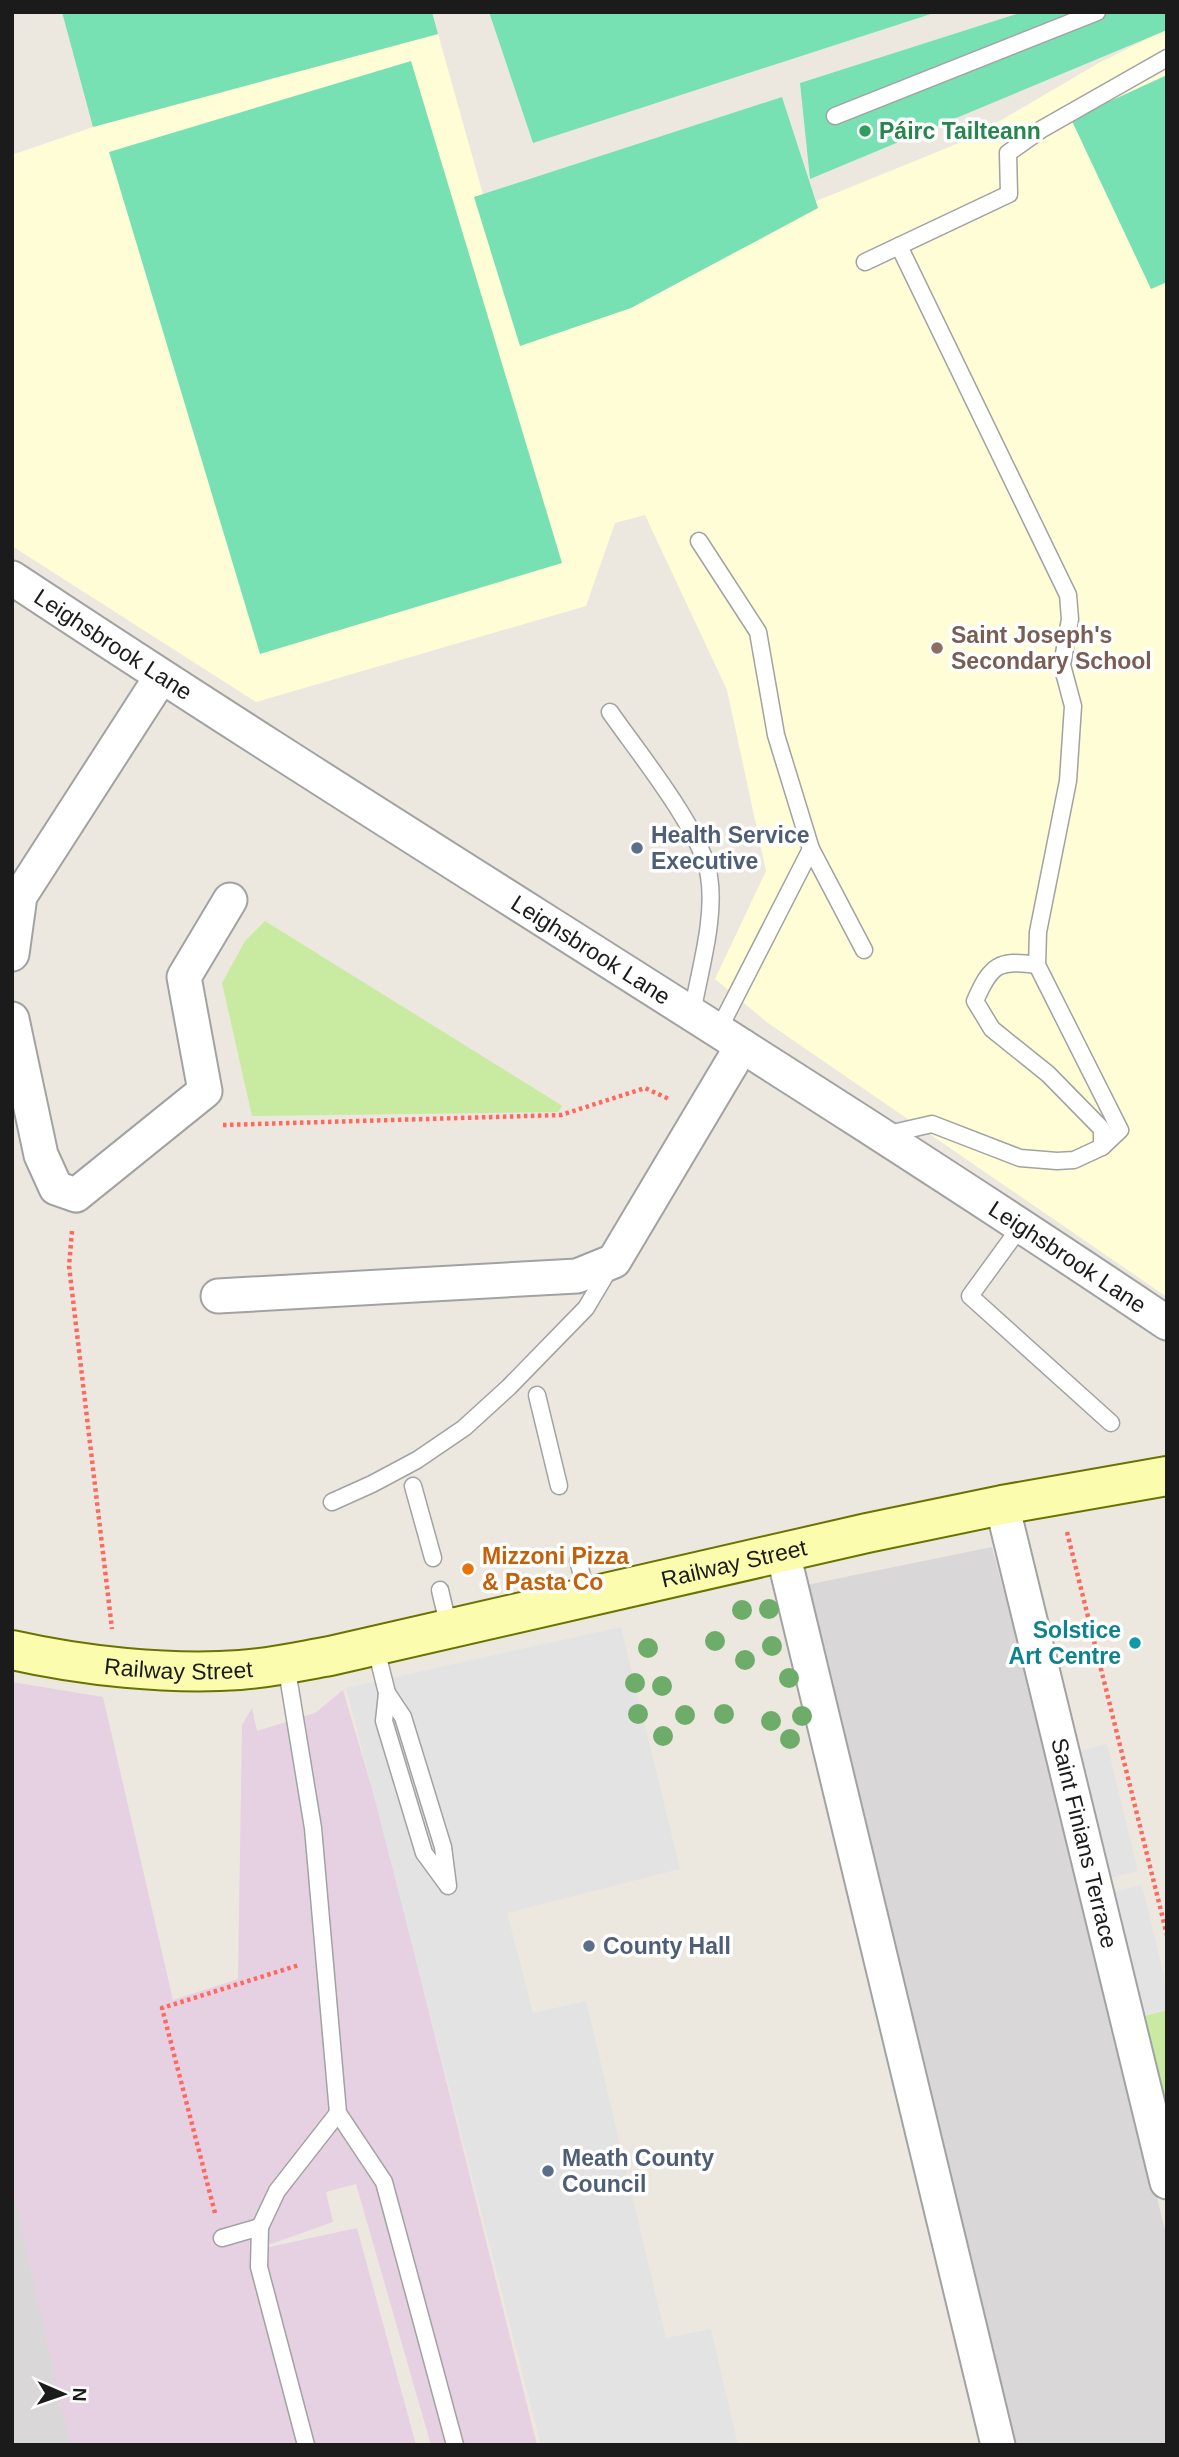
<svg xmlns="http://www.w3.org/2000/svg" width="1179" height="2457" viewBox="0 0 1179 2457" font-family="Arial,sans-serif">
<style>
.residential{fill:#d9d7d7}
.industrial{fill:#e6d1e3}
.education{fill:#fffdd6}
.grass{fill:#c8eba1}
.pitch{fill:#78e1b4}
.parking{fill:#e3e3e3}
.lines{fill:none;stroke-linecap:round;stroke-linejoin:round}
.lane-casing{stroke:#a2a2a2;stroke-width:19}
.street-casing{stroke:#a2a2a2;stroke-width:37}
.secondary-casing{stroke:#6b7300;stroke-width:42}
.path{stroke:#ff685e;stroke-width:4.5;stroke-dasharray:3.5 3.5;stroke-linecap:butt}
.lane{stroke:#fff;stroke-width:16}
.street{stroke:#fff;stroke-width:33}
.secondary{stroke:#fbfcae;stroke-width:38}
.tree{fill:#6eac6a}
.leisure-dot{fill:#2e9e5b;stroke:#fff;stroke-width:2.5}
.education-dot{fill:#8d6e63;stroke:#fff;stroke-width:2.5}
.service-dot{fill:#5c6f8a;stroke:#fff;stroke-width:2.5}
.food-dot{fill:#e8710a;stroke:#fff;stroke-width:2.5}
.culture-dot{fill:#0f9aa8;stroke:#fff;stroke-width:2.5}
.labels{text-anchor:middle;stroke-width:7;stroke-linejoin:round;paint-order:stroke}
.leisure-label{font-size:23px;font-weight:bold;fill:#27864d;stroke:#fff;text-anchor:start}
.education-label{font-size:23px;font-weight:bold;fill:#785e54;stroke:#fff;text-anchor:start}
.street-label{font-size:23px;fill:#1b1b1b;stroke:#fff}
.service-label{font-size:23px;font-weight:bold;fill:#4e5e75;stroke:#fff;text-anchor:start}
.food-label{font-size:23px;font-weight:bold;fill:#c56008;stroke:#fff;text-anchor:start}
.culture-label{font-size:23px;font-weight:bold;fill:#0d838f;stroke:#fff;text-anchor:end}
</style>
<rect width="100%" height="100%" fill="#ede8df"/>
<g class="residential">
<polygon points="992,1547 1061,1808 1167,2238 1167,2445 1010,2445 806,1585"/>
<polygon points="12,2168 75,2445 12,2445"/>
</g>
<polygon class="industrial" points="12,1682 103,1697 173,2000 238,1979 242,1725 252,1708 257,1731 315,1713 343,1690 394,1863 392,1864 537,2445 431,2445 356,2184 326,2192 333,2222 251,2251 357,2228 416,2445 70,2445 12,2185"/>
<polygon class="education" points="1167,29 1167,1297 768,1023 715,979 766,871 727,690 645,515 615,523 586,606 256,702 12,546 12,155 93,127 438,34 523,337 772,219 969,139 1097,64"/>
<g class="grass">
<polygon points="265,921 561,1105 562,1106 558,1112 252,1116 222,983 245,941"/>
<polygon points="1167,2010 1167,2125 1140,2017"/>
</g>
<g class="pitch">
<polygon points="62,12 432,12 438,34 93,127"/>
<polygon points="489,12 937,12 533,143"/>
<polygon points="1023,12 1167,12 1167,30 810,179 800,83"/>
<polygon points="411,61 562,563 260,654 109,152"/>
<polygon points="1167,75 1167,282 1151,289 1071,119"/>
<polygon points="782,97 818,208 631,308 520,346 474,197"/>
</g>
<g class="parking">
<polygon points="621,1627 680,1869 507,1913 533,2013 586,2001 666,2338 711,2329 738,2445 541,2445 346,1688"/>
<polygon points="1107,1744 1138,1871 1109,1878 1078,1751"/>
<polygon points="1142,1885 1167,1988 1167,2009 1143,2015 1113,1892"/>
</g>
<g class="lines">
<g class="lane-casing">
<g id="lane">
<polyline points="835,116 1097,12"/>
<polyline points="899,246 1068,595 1070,619 1062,665 1073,706 1068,781 1038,932 1037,965 1120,1130 1102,1147"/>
<polyline points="865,262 1009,194 1008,153 1042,129 1167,58"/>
<polyline points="699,541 758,632 776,735 811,849 864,950"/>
<path d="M610,712C637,751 703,832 709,876C716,919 699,972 692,1014"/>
<polyline points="718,1031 811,849"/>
<path d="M884,1135L932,1124L1020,1158L1057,1161L1074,1160L1102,1147V1129L1048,1074L992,1029L975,1001C991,965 998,959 1037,965"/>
<polyline points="1021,1226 970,1296 1111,1423"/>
<polyline points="537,1395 559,1486"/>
<polyline points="413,1486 433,1558"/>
<polyline points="332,1502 372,1484 417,1460 464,1428 509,1387 586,1308 611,1266"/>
<polyline points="578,1560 587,1596"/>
<polyline points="440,1590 449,1628"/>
<polyline points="375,1645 387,1693 403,1717 443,1847 448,1886"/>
<polyline points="286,1664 313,1828 338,2113 384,2182 455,2445"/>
<polyline points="387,1693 384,1721 424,1853 446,1883"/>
<polyline points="222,2238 260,2227"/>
<polyline points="306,2445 259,2267 260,2227 277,2191 338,2113"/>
</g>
</g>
<g class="street-casing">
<g id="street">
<path id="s1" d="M12,578C394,831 787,1067 1167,1323"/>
<polyline points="12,954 20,896 161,677"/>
<polyline points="12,1019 41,1155 56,1188 76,1195 205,1091 184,977 230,900"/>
<polyline points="218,1296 577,1276 614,1261 742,1046"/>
<path id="s2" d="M1002,1505L1167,2182"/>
<polyline points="783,1553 998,2445"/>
</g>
</g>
<g class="secondary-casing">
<g id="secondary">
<path id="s3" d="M12,1650C83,1666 168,1675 240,1670C270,1668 301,1661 330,1656L867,1533L1002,1505L1167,1476"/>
</g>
</g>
<g class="path">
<polyline points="223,1125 561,1115 645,1088 669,1099"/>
<polyline points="72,1231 69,1266 112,1629"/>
<polyline points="1067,1532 1167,1935"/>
<polyline points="215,2213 162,2008 299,1965"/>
</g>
<use href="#lane" class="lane"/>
<use href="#street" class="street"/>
<use href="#secondary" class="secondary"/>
</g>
<g class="tree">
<circle cx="769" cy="1609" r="10"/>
<circle cx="742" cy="1610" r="10"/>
<circle cx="715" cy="1641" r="10"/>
<circle cx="772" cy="1646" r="10"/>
<circle cx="648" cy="1648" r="10"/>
<circle cx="745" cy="1660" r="10"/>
<circle cx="789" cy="1678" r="10"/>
<circle cx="635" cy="1683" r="10"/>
<circle cx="662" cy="1686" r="10"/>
<circle cx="638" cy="1714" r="10"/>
<circle cx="724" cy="1714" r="10"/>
<circle cx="685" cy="1715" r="10"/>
<circle cx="802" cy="1716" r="10"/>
<circle cx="771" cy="1721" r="10"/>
<circle cx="663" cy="1736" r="10"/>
<circle cx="790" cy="1739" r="10"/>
</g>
<circle class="leisure-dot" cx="865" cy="131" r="7"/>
<circle class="education-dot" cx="937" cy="648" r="7"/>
<g class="service-dot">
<circle cx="637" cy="848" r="7"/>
<circle cx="589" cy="1946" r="7"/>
<circle cx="548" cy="2171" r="7"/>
</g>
<circle class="food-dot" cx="468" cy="1569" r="7"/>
<circle class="culture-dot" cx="1135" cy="1643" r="7"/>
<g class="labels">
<g class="leisure-label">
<text x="879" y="139">Páirc Tailteann</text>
</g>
<g class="education-label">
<text x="951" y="643">Saint Joseph's<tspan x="951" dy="26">Secondary School</tspan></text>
</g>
<g class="street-label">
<text dy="8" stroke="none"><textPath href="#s1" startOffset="121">Leighsbrook Lane</textPath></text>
<text dy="8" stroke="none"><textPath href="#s1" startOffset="688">Leighsbrook Lane</textPath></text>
<text dy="8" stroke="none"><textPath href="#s1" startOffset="1255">Leighsbrook Lane</textPath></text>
<text dy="8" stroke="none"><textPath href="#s3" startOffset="735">Railway Street</textPath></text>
<text dy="8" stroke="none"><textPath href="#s3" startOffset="168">Railway Street</textPath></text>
<text dy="8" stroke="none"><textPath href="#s2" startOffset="348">Saint Finians Terrace</textPath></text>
</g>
<g class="service-label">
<text x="651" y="843">Health Service<tspan x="651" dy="26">Executive</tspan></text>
<text x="603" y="1954">County Hall</text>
<text x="562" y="2166">Meath County<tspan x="562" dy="26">Council</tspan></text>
</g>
<g class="food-label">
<text x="482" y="1564">Mizzoni Pizza<tspan x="482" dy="26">&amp; Pasta Co</tspan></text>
</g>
<g class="culture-label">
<text x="1121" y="1638">Solstice<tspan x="1121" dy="26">Art Centre</tspan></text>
</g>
</g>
<rect width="1179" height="2457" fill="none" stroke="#1b1b1b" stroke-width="28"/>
<g transform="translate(63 2394) rotate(92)" stroke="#ffffff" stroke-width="5" paint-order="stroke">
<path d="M0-5L12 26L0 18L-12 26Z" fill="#1b1b1b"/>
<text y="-10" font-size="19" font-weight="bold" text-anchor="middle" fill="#1b1b1b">N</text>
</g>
</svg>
